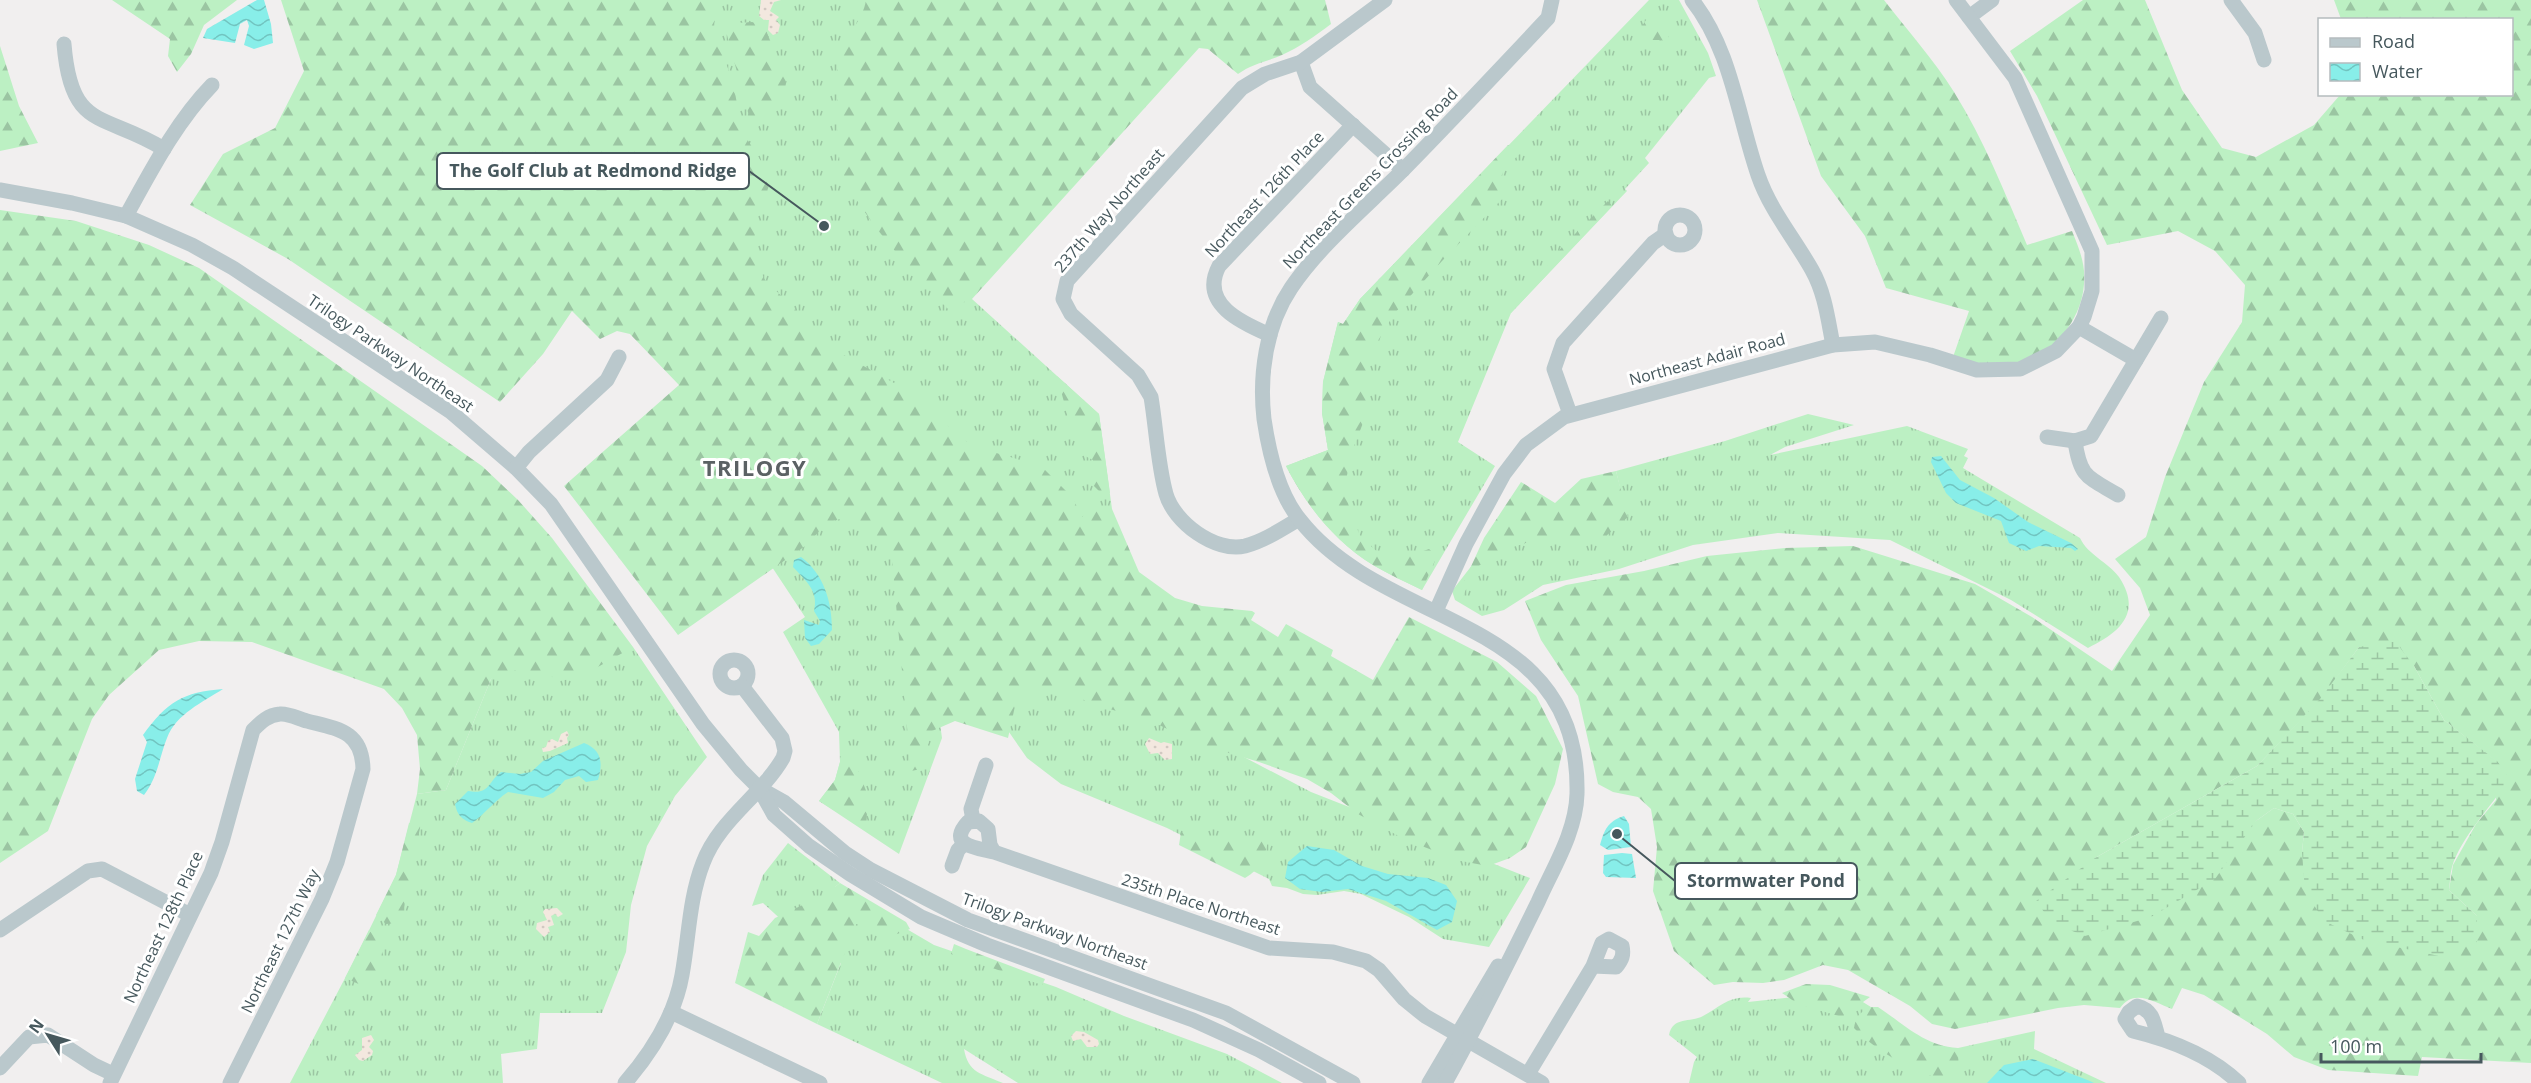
<svg xmlns="http://www.w3.org/2000/svg" width="2531" height="1083" viewBox="0 0 2531 1083" font-family="'Open Sans',sans-serif">
<style>
.grass{fill:url(#grass-tufts)}
.forest{fill:url(#forest-firs);fill-rule:evenodd}
.wetland{fill:url(#wetland-marsh)}
.sand{fill:url(#sand-dots)}
.water{fill:url(#water-waves)}
.lines{fill:none;stroke-linecap:round;stroke-linejoin:round}
.minor{stroke:#bac8cc;stroke-width:15}
.labels{text-anchor:middle;stroke-width:6;stroke-linejoin:round;paint-order:stroke}
.street-label{font-size:16px;fill:#46585d;stroke:#fff}
.district-label{font-size:22px;font-weight:bold;letter-spacing:1.5px;fill:#5b6164;stroke:#fff}
.leader{fill:none;stroke:#46585d;stroke-width:2}
.callout-dot{fill:#46585d;stroke:#fff;stroke-width:2}
.callout{fill:#fff;stroke:#46585d;stroke-width:2}
.callout-label{font-size:18px;text-anchor:middle;font-weight:bold;fill:#46585d}
</style>
<defs>
<pattern id="grass-tufts" width="24" height="20" patternUnits="userSpaceOnUse" patternTransform="scale(1.5)"><rect width="24" height="20" fill="#bcf0c3"/><path d="M3 7l-1-3M5 7V3M7 7l1-3M15 17l-1-3M17 17v-4M19 17l1-3" fill="none" stroke="#9bc5a2"/></pattern>
<pattern id="forest-firs" width="22" height="20" patternUnits="userSpaceOnUse" patternTransform="scale(1.5)"><rect width="22" height="20" fill="#bcf0c3"/><path d="M5 1l3.5 6h-7zM16 11l3.5 6h-7z" fill="#9bc5a2"/></pattern>
<pattern id="wetland-marsh" width="20" height="14" patternUnits="userSpaceOnUse" patternTransform="scale(1.5)"><rect width="20" height="14" fill="#bcf0c3"/><path d="M1 5h8M5 5V1M11 12h8M15 12V8" fill="none" stroke="#9bc5a2"/></pattern>
<pattern id="sand-dots" width="8" height="8" patternUnits="userSpaceOnUse" patternTransform="scale(1.5)"><rect width="8" height="8" fill="#f3e8df"/><path d="M2 2h.1M6 6h.1" fill="none" stroke="#d2c9c2" stroke-width="1.8" stroke-linecap="round"/></pattern>
<pattern id="water-waves" width="16" height="10" patternUnits="userSpaceOnUse" patternTransform="scale(1.5)"><rect width="16" height="10" fill="#88eee9"/><path d="M0 5q4-4 8 0t8 0" fill="none" stroke="#71c4c0"/></pattern>
</defs>
<rect width="100%" height="100%" fill="#f1efef"/>
<g class="grass">
<polygon points="705,0 893,0 874,153 972,299 1099,414 1112,509 1082,557 739,316"/>
<path d="M1649,0H1679L1708,53L1716,76L1709,78L1645,158L1649,163L1625,189L1627,191L1511,313L1458,442L1495,466L1422,590C1406,582 1388,574 1373,565C1334,541 1306,505 1286,466L1328,450L1322,413L1323,382L1338,322L1343,324L1360,299Z"/>
<path d="M1808,414L1854,425L1785,447L1770,455L1907,426L1968,449L1964,456L1968,458L1963,468L2080,538C2088,555 2108,562 2119,577C2143,613 2119,633 2088,648L2011,600L1890,540L1778,533L1693,545L1619,569L1543,585L1504,610L1482,616L1455,600L1452,591L1497,533L1621,492L1616,471L1725,441Z"/>
<polygon points="871,470 928,638 942,738 899,854 819,801 835,780 840,762 839,732 783,632 805,617 772,567 757,554"/>
<polygon points="533,634 633,647 707,757 675,796 647,846 631,905 626,952 602,1013 540,1013 537,1049 501,1054 503,1083 290,1083 354,961 396,875 417,794 446,790 491,679"/>
<polygon points="1033,675 1196,732 1311,792 1530,878 1489,947 1443,939 1409,917 1361,894 1344,891 1317,895 1303,894 1287,888 1272,886 1269,879 1167,828 1061,784 1027,758 1002,722"/>
<path d="M788,843L840,883L835,887L934,945L1056,987L1124,1016L1227,1054L1282,1083H1018L964,1049C968,1073 982,1074 1003,1083H942L817,1024L841,963L798,935L763,903L752,906L763,875Z"/>
<path d="M1812,995L1858,999L1892,1020L1942,1059L1957,1057L1958,1048L2035,1031L2034,1049L2106,1083H1689L1694,1062L1697,1057L1669,1035C1673,1016 1690,1023 1703,1016C1721,1006 1730,995 1751,998L1748,1002Z"/>
</g>
<g class="forest">
<polygon points="112,0 237,0 204,25 191,54 177,72 168,56 170,39"/>
<polygon points="281,0 715,0 714,31 733,82 742,131 769,174 766,196 756,222 753,256 765,280 800,314 826,345 928,402 939,418 972,446 1041,466 1074,499 1081,519 1089,506 1112,509 1139,572 1175,598 1202,606 1252,611 1255,613 1251,620 1278,637 1286,624 1333,650 1331,656 1373,680 1409,617 1497,662 1536,696 1563,749 1555,784 1526,847 1510,858 1488,866 1461,861 1406,840 1358,814 1331,793 1307,779 1259,762 1199,744 1157,724 1088,702 1055,686 1030,691 1015,706 1008,738 955,721 932,731 921,769 911,771 892,560 874,534 847,517 826,523 808,544 678,635 564,486 679,385 630,334 617,331 600,339 572,311 543,354 500,402 288,259 190,205 223,154 275,128 304,71"/>
<path d="M866,0H1325L1331,24C1315,36 1300,47 1282,55C1266,62 1251,64 1238,74L1208,49L1199,48L972,299L948,309C918,278 848,204 840,163C837,146 838,129 838,112C837,94 835,75 839,57C844,37 863,21 866,0Z"/>
<path d="M1757,0H1884C1907,30 1934,60 1954,92C1984,140 2005,193 2027,245L2072,231C2079,248 2086,265 2084,284C2081,329 2039,369 1993,367C1980,367 1965,360 1953,357L1969,311L1886,288L1865,236L1821,176Z"/>
<path d="M2083,0H2145L2182,90L2222,148L2256,157L2314,125L2340,95L2512,94V20L2341,19L2334,0H2531V1063L2422,1057L2418,1076L2328,1070L2294,1057L2267,1034L2204,995L2182,988L2172,1009C2154,1002 2134,988 2120,1008L2084,1005L2058,1008L1955,1029L1932,1024L1910,1006L1848,970L1823,965L1784,980L1763,983L1733,982L1714,985L1674,951L1653,891L1657,847L1651,809L1638,797L1613,792L1598,784L1578,696L1541,640L1525,601L1566,585L1644,571L1707,556L1785,548L1853,546L1975,584L2032,617L2112,671L2150,615L2140,588L2115,559L2146,537L2165,477L2204,382L2242,322L2245,285L2215,251L2178,231L2107,245L2037,96L2010,51ZM2359,647L2414,666L2444,720L2497,762L2496,800L2476,824L2453,865L2449,890L2477,916L2302,852L2304,832L2293,814L2274,808L2256,821L2095,858L2257,766L2321,699Z"/>
<polygon points="1648,17 1659,17 1667,29 1670,43 1659,40 1633,40"/>
<polygon points="752,22 764,25 786,81 782,103 757,128 752,127 724,24"/>
<polygon points="0,46 19,106 38,143 0,151"/>
<path d="M1508,145L1520,153L1503,172L1497,187L1505,196L1442,261L1394,314L1370,354L1368,410L1351,454L1345,486L1349,507L1360,536L1385,559L1409,556L1429,549L1437,556L1422,590C1406,582 1388,574 1373,565C1334,541 1306,505 1286,466L1328,450L1322,413L1323,382L1338,322L1343,324L1360,299Z"/>
<polygon points="1608,201 1612,206 1511,313 1507,313 1528,290 1562,247"/>
<polygon points="0,210 76,221 149,245 199,268 482,466 518,500 552,538 633,647 582,676 565,680 519,669 491,679 446,790 417,794 420,769 417,735 402,708 384,689 252,642 199,641 159,650 109,695 92,719 48,831 0,863"/>
<polygon points="1057,376 1099,414 1110,493 1100,492 1090,482 1093,460 1085,456 1088,436 1071,428"/>
<polygon points="1616,471 1628,517 1606,536 1569,541 1542,538 1497,552 1475,569 1463,596 1457,597 1484,538 1521,482 1555,503 1581,479"/>
<polygon points="840,762 857,767 868,796 866,830 819,801 835,780"/>
<polygon points="409,823 421,823 403,912 397,923 386,924 376,915 396,875"/>
<path d="M1190,831C1201,832 1203,836 1213,839C1231,843 1250,841 1268,840C1265,857 1261,869 1245,878L1179,845L1181,832Z"/>
<path d="M840,883L906,922L910,929C900,933 889,938 879,935C870,932 868,926 856,924L817,1024L735,983L748,932L759,936L775,918L824,895Z"/>
<polygon points="369,930 375,937 387,938 370,989 345,978"/>
<polygon points="954,944 966,949 1045,979 1042,985 951,954"/>
<polygon points="1806,984 1830,985 1870,997 1842,1017 1798,1004 1782,993"/>
<path d="M1871,1007H1878C1905,1025 1925,1046 1958,1048L1959,1080C1928,1083 1874,1050 1854,1028C1856,1016 1860,1012 1871,1007Z"/>
</g>
<path class="wetland" d="M2395,641L2414,666L2444,720L2498,762L2509,779C2492,806 2461,837 2452,867C2450,874 2450,883 2449,890L2477,916V942L2439,956L2364,940L2324,921L2305,891L2302,852L2304,832L2293,814L2274,808L2256,821L2215,879L2151,917L2085,936L2052,923L2036,901L2095,858L2257,766L2320,699L2359,647Z"/>
<g class="sand">
<polygon points="761,0 781,0 774,2 770,11 779,17 776,20 780,25 778,33 773,35 768,30 769,20 764,20 759,16"/>
<polygon points="567,731 569,735 567,738 568,743 550,751 543,752 542,748 546,747 548,741 552,739 558,742 561,734"/>
<polygon points="1149,738 1161,743 1164,742 1172,744 1172,759 1165,760 1158,753 1150,754 1145,744"/>
<polygon points="557,908 563,914 558,917 555,914 551,916 554,925 548,927 550,932 544,937 536,929 537,923 547,920 543,912 545,909"/>
<polygon points="1076,1031 1084,1032 1098,1040 1099,1044 1097,1047 1087,1047 1081,1039 1073,1041 1071,1036"/>
<polygon points="371,1035 374,1040 369,1047 373,1051 372,1055 363,1061 359,1060 355,1055 362,1050 362,1038"/>
</g>
<g class="water">
<polygon points="257,0 264,0 271,24 273,43 254,49 244,45 249,26 247,20 240,24 235,43 203,38 207,29"/>
<polygon points="1941,456 1960,480 1994,498 2028,522 2071,543 2078,549 2075,551 2071,548 2039,546 2026,551 2009,543 2001,521 1956,503 1946,493 1931,462 1932,457"/>
<path d="M801,557C824,574 832,602 832,630L819,644L811,646L805,638L804,620L819,625L820,621L814,611C819,591 806,581 793,567L794,560Z"/>
<path d="M223,689C203,702 176,714 167,738C159,758 158,777 144,795L137,791L135,779L147,742L143,735C167,702 183,692 223,689Z"/>
<path d="M584,743C602,750 603,763 598,780L586,782L579,776L565,780L554,792L543,798L508,792C494,801 485,814 472,823C462,820 457,815 455,804L468,791C490,795 487,783 501,772L520,774L531,772L543,761Z"/>
<path d="M1624,816L1629,824L1631,847L1608,850L1600,845C1604,830 1608,821 1624,816Z"/>
<polygon points="1307,846 1334,850 1362,866 1388,874 1428,878 1446,885 1457,901 1452,922 1437,930 1386,901 1348,889 1322,892 1300,889 1285,878 1288,862"/>
<polygon points="1622,853 1632,854 1636,878 1606,877 1603,873 1604,855"/>
<polygon points="2033,1059 2090,1081 2094,1083 1987,1083 2004,1065"/>
</g>
<g class="lines">
<g class="minor">
<path d="M1692,0C1731,49 1738,117 1758,175C1770,210 1794,238 1812,270C1825,293 1828,320 1833,345"/>
<polyline points="2231,0 2255,33 2264,60"/>
<polyline points="1969,17 1992,0"/>
<path d="M64,44C71,132 104,112 164,149"/>
<polyline points="1301,62 1310,87 1403,170"/>
<polyline points="0,190 72,203 126,216 192,245 233,268 451,412 516,468 551,504 703,724 741,770 759,788 784,802 845,853 871,870 968,920 1226,1013 1353,1083"/>
<circle cx="1680" cy="230" r="15"/>
<path d="M126,216C151,171 176,122 212,85"/>
<polyline points="2079,327 2136,360"/>
<path d="M1270,335C1242,323 1199,304 1219,266L1353,125"/>
<polyline points="1570,414 1554,369 1563,343 1653,243 1666,234"/>
<polyline points="2047,437 2075,441 2091,436 2161,318"/>
<path d="M2075,441C2080,478 2088,477 2118,495"/>
<polyline points="516,468 529,452 607,380 619,357"/>
<path d="M1299,519C1282,529 1264,541 1245,546C1215,553 1174,522 1166,494C1158,466 1156,427 1151,397L1138,375L1071,314L1063,299L1067,281L1242,88L1265,74L1301,62L1385,0"/>
<polyline points="1436,611 1466,544 1504,474 1526,445 1564,417 1833,345 1875,342 1930,355 1977,370 2020,369 2056,351 2079,327 2084,317 2092,291 2092,251 2015,78 1956,0"/>
<circle cx="734" cy="674" r="14"/>
<polyline points="759,788 774,815 809,846 850,874 921,917 987,945 1193,1020 1259,1050 1319,1083"/>
<polyline points="973,820 971,809 986,765"/>
<path d="M994,852L990,845L988,829L979,821L968,822C946,846 978,848 994,852L1269,948L1333,952L1366,961L1379,970L1404,999L1425,1016L1542,1083"/>
<polyline points="952,866 958,850 964,844"/>
<polyline points="0,930 88,871 102,869 190,915"/>
<polyline points="671,1012 820,1083"/>
<path d="M2158,1037C2154,1022 2153,1010 2137,1006L2129,1012L2125,1019L2133,1031C2170,1040 2211,1056 2239,1083"/>
<polyline points="0,1068 29,1037 48,1035 94,1065 113,1074"/>
<path d="M1528,1074L1593,966L1602,943L1609,939L1622,946C1624,955 1622,960 1616,967L1593,966"/>
<path d="M110,1083L211,873L222,842L253,730C261,722 268,715 280,714C288,713 299,719 307,721C338,729 362,731 363,769L337,862L322,899L230,1083"/>
<path d="M625,1083C651,1053 675,1015 682,975C689,937 689,899 703,863C719,820 761,796 783,758L785,751L782,738L742,686"/>
<polyline points="1429,1083 1498,966"/>
<path d="M1445,1083C1478,1024 1508,963 1538,902C1553,868 1576,832 1577,794C1581,613 1387,631 1300,520C1278,493 1269,453 1264,419C1259,375 1266,325 1291,288C1320,245 1366,207 1403,170C1452,120 1500,69 1548,18L1552,0"/>
</g>
</g>
<g class="labels">
<g class="street-label">
<text transform="translate(1370 178) rotate(-46)" y="6">Northeast Greens Crossing Road</text>
<text transform="translate(1264 194) rotate(-47)" y="6">Northeast 126th Place</text>
<text transform="translate(1109 210) rotate(-49)" y="6">237th Way Northeast</text>
<text transform="translate(391 353) rotate(34)" y="6">Trilogy Parkway Northeast</text>
<text transform="translate(1707 359) rotate(-15)" y="6">Northeast Adair Road</text>
<text transform="translate(1201 904) rotate(18)" y="6">235th Place Northeast</text>
<text transform="translate(163 927) rotate(-65)" y="6">Northeast 128th Place</text>
<text transform="translate(1055 931) rotate(20)" y="6">Trilogy Parkway Northeast</text>
<text transform="translate(280 941) rotate(-64)" y="6">Northeast 127th Way</text>
</g>
<g class="district-label">
<text x="755" y="476">TRILOGY</text>
</g>
</g>
<path class="leader" d="M824 226L749 171M1617 834L1675 881"/>
<g class="callout-dot">
<circle cx="824" cy="226" r="6"/>
<circle cx="1617" cy="834" r="6"/>
</g>
<g class="callout">
<rect x="437" y="153" width="312" height="36" rx="6"/>
<rect x="1675" y="863" width="182" height="36" rx="6"/>
</g>
<g class="callout-label">
<text x="593" y="177">The Golf Club at Redmond Ridge</text>
<text x="1766" y="887">Stormwater Pond</text>
</g>
<rect x="2318" y="18" width="195" height="78" fill="#ffffff" stroke="#b5bcbe" stroke-width="1.5"/>
<rect x="2330" y="38" width="30" height="9" fill="#bac8cc" stroke="#b5bcbe" stroke-width="1.5"/>
<text x="2372" y="48" font-size="18" fill="#46585d">Road</text>
<rect x="2330" y="63" width="30" height="18" fill="url(#water-waves)" stroke="#b5bcbe" stroke-width="1.5"/>
<text x="2372" y="78" font-size="18" fill="#46585d">Water</text>
<g transform="translate(48 1035) rotate(307)" stroke="#ffffff" stroke-width="4.5" paint-order="stroke">
<path d="M0-4.5L10 22L0 15L-10 22Z" fill="#46585d"/>
<text y="-9" font-size="16" font-weight="bold" text-anchor="middle" fill="#46585d">N</text>
</g>
<path d="M2321 1053v9h160v-9" fill="none" stroke="#46585d" stroke-width="3"/>
<text x="2330" y="1053" font-size="18" fill="#46585d" stroke="#ffffff" stroke-width="4.5" paint-order="stroke">100 m</text>
</svg>
